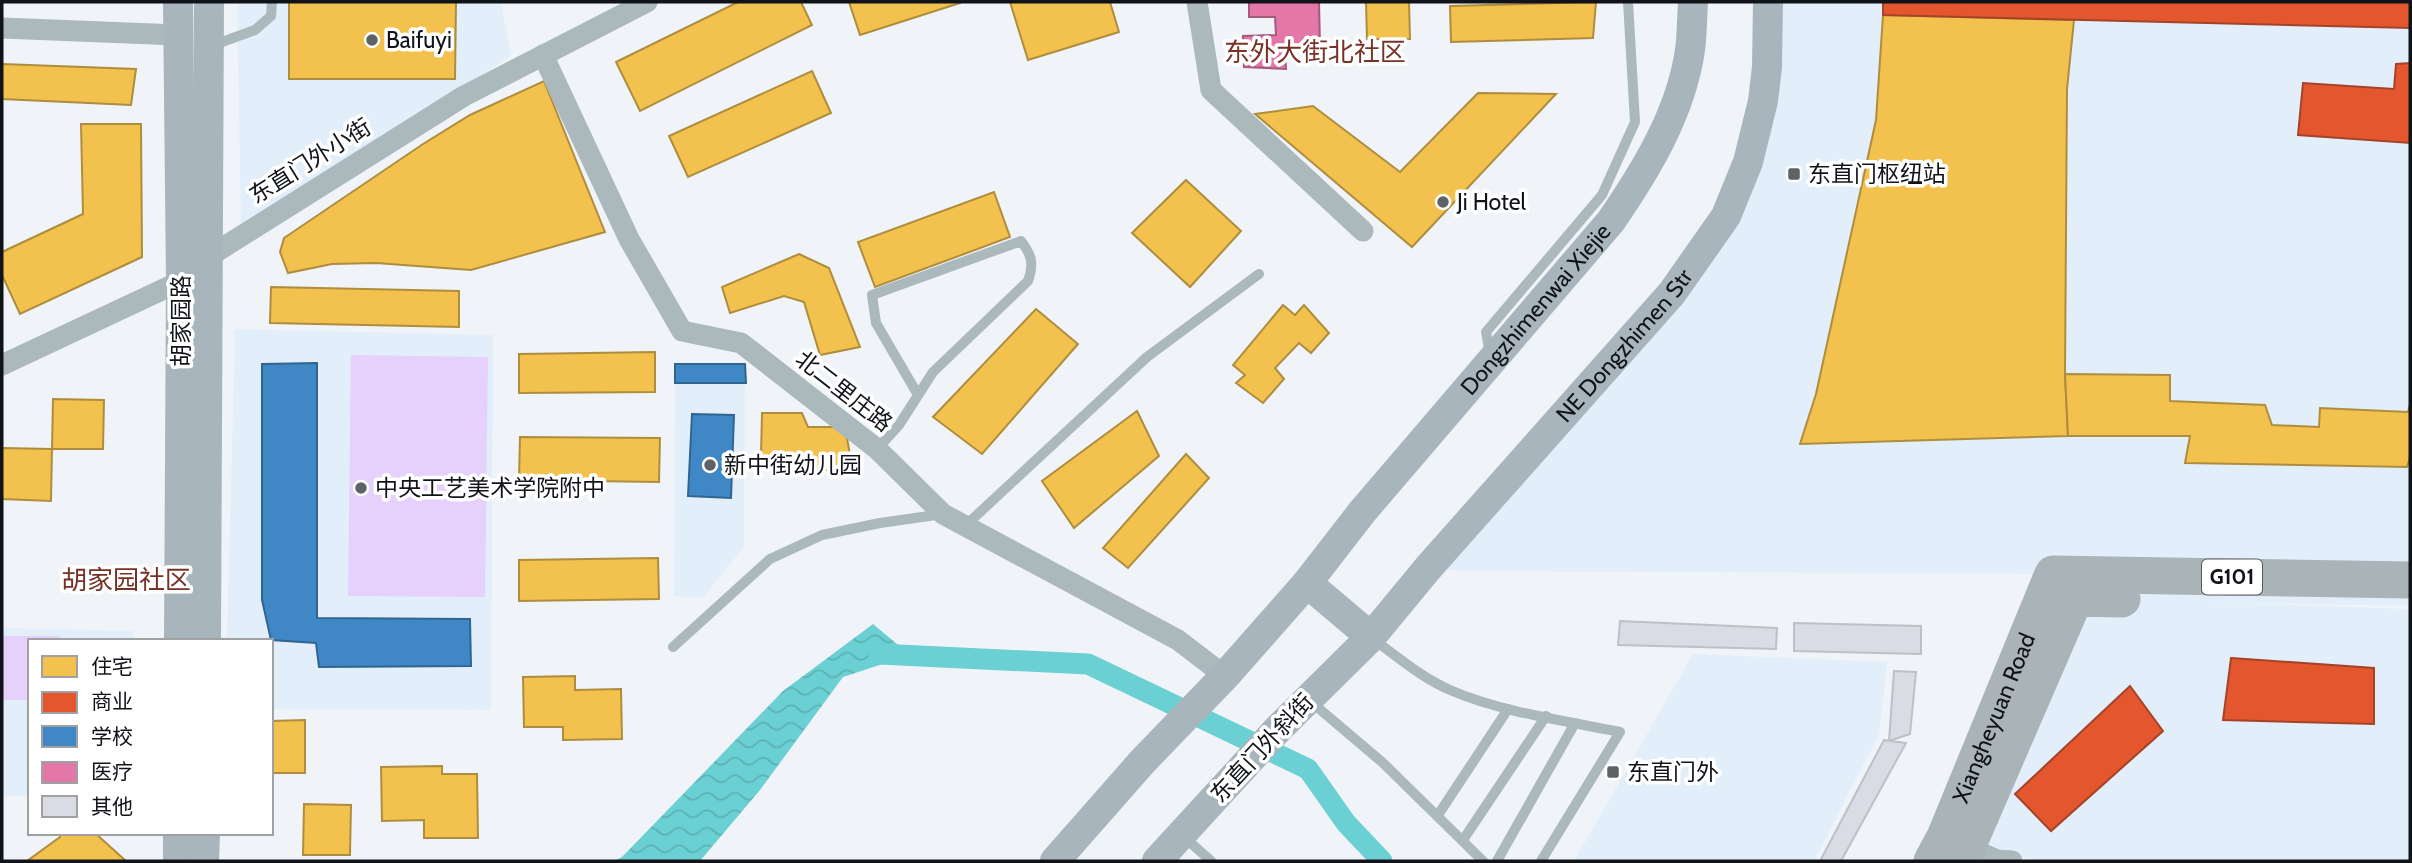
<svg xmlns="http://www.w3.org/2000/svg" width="2412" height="863" viewBox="0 0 2412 863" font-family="Cabin,'Noto Sans SC',sans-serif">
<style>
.built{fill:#e3eefb}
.pitch{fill:#e5d1fb}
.water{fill:url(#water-waves)}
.homes{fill:#f2c14e;stroke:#ae8d3e;stroke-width:2}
.shops{fill:#e4572e;stroke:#a44327;stroke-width:2}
.schools{fill:#3f88c5;stroke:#316591;stroke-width:2}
.health{fill:#e377a8;stroke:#a4597d;stroke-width:2}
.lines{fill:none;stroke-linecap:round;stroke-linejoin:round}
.canal{stroke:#6bd0d3;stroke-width:21}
.building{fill:#d9dbe5;stroke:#bec0c5;stroke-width:2}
.lane{stroke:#abb8bc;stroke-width:10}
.street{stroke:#abb8bc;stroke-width:21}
.secondary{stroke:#a9b5bc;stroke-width:30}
.highway{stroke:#a9b3b8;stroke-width:37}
.poi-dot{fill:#5e6266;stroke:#fff;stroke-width:2.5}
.labels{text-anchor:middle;stroke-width:7;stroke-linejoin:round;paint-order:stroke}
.shield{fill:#fff;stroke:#585a5d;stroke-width:2}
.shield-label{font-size:21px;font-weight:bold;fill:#101318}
.poi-label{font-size:23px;fill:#101318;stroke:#fff;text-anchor:start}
.street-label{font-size:23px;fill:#101318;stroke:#fff}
.quarter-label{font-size:26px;fill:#773225;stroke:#fff}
</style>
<defs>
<pattern id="water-waves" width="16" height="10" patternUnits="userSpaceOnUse" patternTransform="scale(1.75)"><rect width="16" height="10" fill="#6bd0d3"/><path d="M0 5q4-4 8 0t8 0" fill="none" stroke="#5cb2b4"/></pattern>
</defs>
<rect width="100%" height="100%" fill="#f0f4f8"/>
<g class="built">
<polygon points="237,2 501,2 511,56 241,227"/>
<polygon points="1768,2 2410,2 2410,606 2204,602 2410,609 2410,861 2053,861 1975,854 2053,574 1464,571 1428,568 1726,216"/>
<polygon points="235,329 493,335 491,710 271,709 271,641 227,641"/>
<polygon points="675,364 745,364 744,547 702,598 674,596"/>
<polygon points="2,628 133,631 133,641 30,641 30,796 2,796"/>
<polygon points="1693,654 1887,662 1879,735 1814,861 1574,861"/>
</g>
<g class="pitch">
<polygon points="351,355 488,357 485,597 348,596"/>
<polygon points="2,636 60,636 60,641 30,641 30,700 2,700"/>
</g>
<polygon class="water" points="873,624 910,655 843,677 760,790 700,861 614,861 622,857 783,691"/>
<g class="homes">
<polygon points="289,2 456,2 455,79 289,79"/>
<polygon points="738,2 801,2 812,25 640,111 616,62"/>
<polygon points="849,2 959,2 960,3 860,35"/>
<polygon points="1010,2 1110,2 1119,32 1028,60"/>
<polygon points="1366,2 1409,2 1410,39 1367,39"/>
<polygon points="1596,2 1593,38 1451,42 1450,6"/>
<polygon points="1883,15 2074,20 2067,89 2065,374 2068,436 1800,444 1816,394 1876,120"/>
<polygon points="2,64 136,69 131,105 2,99"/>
<polygon points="812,71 831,113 688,177 669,136"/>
<polygon points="544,81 605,232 471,270 376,263 332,264 288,273 280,252 284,238 423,144 470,115"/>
<polygon points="1478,93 1556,94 1412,247 1255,114 1313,106 1400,172"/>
<polygon points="81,124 141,124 142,257 20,314 2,275 2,252 83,214"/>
<polygon points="1186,180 1241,231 1190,287 1132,233"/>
<polygon points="994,192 1010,237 875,287 858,242"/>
<polygon points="799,254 829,268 860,347 820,355 804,302 784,296 730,313 722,287"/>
<polygon points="271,287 459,291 459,327 270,323"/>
<polygon points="1283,305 1295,315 1304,305 1329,333 1311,353 1299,343 1275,368 1284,379 1263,403 1236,383 1245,375 1233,365"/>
<polygon points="1036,309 1078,344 982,454 933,417"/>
<polygon points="655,352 655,392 519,393 519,354"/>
<polygon points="2065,374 2170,375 2170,401 2265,405 2272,425 2319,427 2320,408 2408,412 2410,404 2410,457 2407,467 2185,463 2190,436 2068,436"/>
<polygon points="53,399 104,400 103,449 52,449"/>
<polygon points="1137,411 1159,456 1074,528 1042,481"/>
<polygon points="762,413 802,413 808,427 845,427 853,471 800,469 799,459 761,456"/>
<polygon points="520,437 660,438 659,482 519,480"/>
<polygon points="2,448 52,449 51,501 2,499"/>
<polygon points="1186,454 1209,478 1128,568 1103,548"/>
<polygon points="658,558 659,599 519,601 519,560"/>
<polygon points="575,676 575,690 621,689 622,739 563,740 563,727 524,727 523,677"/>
<polygon points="305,720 305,773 271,773 271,721"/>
<polygon points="442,766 442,774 477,774 478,838 424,838 424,820 382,821 381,767"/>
<polygon points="304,804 351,805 350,855 303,855"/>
<polygon points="60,833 95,833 126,861 27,861 60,837"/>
</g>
<g class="shops">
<polygon points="1883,2 2410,2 2410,28 1883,15"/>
<polygon points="2410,63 2410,143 2298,135 2303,83 2394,89 2396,64"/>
<polygon points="2231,658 2374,668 2374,724 2223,720"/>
<polygon points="2130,686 2163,731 2051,831 2015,794"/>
</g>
<g class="schools">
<polygon points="317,363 317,618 470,619 471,666 319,667 316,643 271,640 262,600 262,364"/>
<polygon points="675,364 745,364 746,383 675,383"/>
<polygon points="692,414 734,415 731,498 688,496"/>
</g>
<polygon class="health" points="1249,2 1319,2 1320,46 1285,48 1286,69 1244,67 1243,36 1276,35 1275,17 1249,17"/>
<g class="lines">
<polyline class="canal" points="879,654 1088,664 1308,769 1346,823 1382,861"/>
</g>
<g class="building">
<polygon points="1620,621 1777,628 1776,649 1618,645"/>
<polygon points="1794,623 1921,626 1921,654 1794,651"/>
<polygon points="1894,671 1916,672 1910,734 1889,741"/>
<polygon points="1884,740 1906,743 1841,861 1820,861"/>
</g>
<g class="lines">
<g class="lane">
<polyline points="211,46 255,30 271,16 272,2"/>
<polyline points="1490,355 1486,332 1602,195 1635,122 1628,2"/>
<path d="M877,449L899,425L933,372L1028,281C1034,264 1032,255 1021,241L872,295L876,323L918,395"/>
<polyline points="965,526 1147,357 1259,274"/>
<path d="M1373,639C1398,657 1422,678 1450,690C1501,712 1565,721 1620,732L1541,861"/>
<polyline points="673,647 770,559 822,535 880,523 943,514"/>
<polyline points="1310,701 1382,762 1483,861"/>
<polyline points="1438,815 1508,709"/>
<polyline points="1183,836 1211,861"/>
<polyline points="1463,840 1546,716"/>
<polyline points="1497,861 1575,723"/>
</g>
<g class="street">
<polyline points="1197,2 1211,90 1363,231"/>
<polyline points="2,28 178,35"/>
<polyline points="543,55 629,239 682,331 741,343 877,449 943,514 1178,640 1225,676"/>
<polyline points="2,365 181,281 208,257 464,96 647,2"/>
<polyline points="1969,848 1997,860 2012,861"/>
</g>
<g class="secondary">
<polyline points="178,2 181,281 179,641"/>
<polyline points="1307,583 1371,637"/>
<polyline points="206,641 209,2"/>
<polyline points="178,833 178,861"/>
<polyline points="204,861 205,833"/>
<path id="s1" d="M1055,861L1142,762L1225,676L1307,583L1362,512L1611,221C1646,170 1681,113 1690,50C1692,35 1692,18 1693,2"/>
<path id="s2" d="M1157,861L1278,729L1371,637L1428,568L1672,293L1726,216L1748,162L1763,101L1767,67L1768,2"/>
</g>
<g class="highway">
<path id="s3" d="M1932,861L1945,837L2053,574L2410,580"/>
<polyline points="1961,861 2075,598 2122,599"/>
</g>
</g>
<g class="poi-dot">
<circle cx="372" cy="40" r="7"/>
<rect x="1787" y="167" width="14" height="14" rx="3.5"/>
<circle cx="1443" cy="202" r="7"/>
<circle cx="710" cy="465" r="7"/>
<circle cx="361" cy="488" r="7"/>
<rect x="1606" y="765" width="14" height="14" rx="3.5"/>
</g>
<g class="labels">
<rect class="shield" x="2202" y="559.5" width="60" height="35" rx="5"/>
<g class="shield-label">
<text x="2232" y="584">G101</text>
</g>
<g class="poi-label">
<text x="386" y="48">Baifuyi</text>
<text x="1808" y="182">东直门枢纽站</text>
<text x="1457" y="210">Ji Hotel</text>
<text x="724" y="473">新中街幼儿园</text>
<text x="375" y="496">中央工艺美术学院附中</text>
<text x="1627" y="780">东直门外</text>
</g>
<g class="street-label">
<text transform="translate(310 161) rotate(-32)" y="8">东直门外小街</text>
<text dy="8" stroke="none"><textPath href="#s1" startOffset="732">Dongzhimenwai Xiejie</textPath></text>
<text transform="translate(181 321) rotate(-90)" y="8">胡家园路</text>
<text dy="8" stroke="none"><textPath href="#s2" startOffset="696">NE Dongzhimen Str</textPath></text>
<text transform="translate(844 391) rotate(38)" y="8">北二里庄路</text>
<text dy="8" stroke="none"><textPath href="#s3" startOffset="156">Xiangheyuan Road</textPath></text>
<text transform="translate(1262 748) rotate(-47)" y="8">东直门外斜街</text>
</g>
<g class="quarter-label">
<text x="1315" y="61">东外大街北社区</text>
<text x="126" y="589">胡家园社区</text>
</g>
</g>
<rect width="2412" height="863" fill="none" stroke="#101318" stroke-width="7"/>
<rect x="28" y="639" width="245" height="196" fill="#ffffff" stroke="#9fa1a3" stroke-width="2"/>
<rect x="42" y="656" width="35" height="21" fill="#f2c14e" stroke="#9fa1a3" stroke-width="2"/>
<text x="91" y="674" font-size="21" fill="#101318">住宅</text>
<rect x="42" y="692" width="35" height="21" fill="#e4572e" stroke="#9fa1a3" stroke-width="2"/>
<text x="91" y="709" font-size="21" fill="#101318">商业</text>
<rect x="42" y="726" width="35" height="21" fill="#3f88c5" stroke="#9fa1a3" stroke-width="2"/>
<text x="91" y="744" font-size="21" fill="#101318">学校</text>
<rect x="42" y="762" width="35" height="21" fill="#e377a8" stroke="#9fa1a3" stroke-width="2"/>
<text x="91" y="779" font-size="21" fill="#101318">医疗</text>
<rect x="42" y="796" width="35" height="21" fill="#d9dbe5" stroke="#9fa1a3" stroke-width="2"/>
<text x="91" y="814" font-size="21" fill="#101318">其他</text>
</svg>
